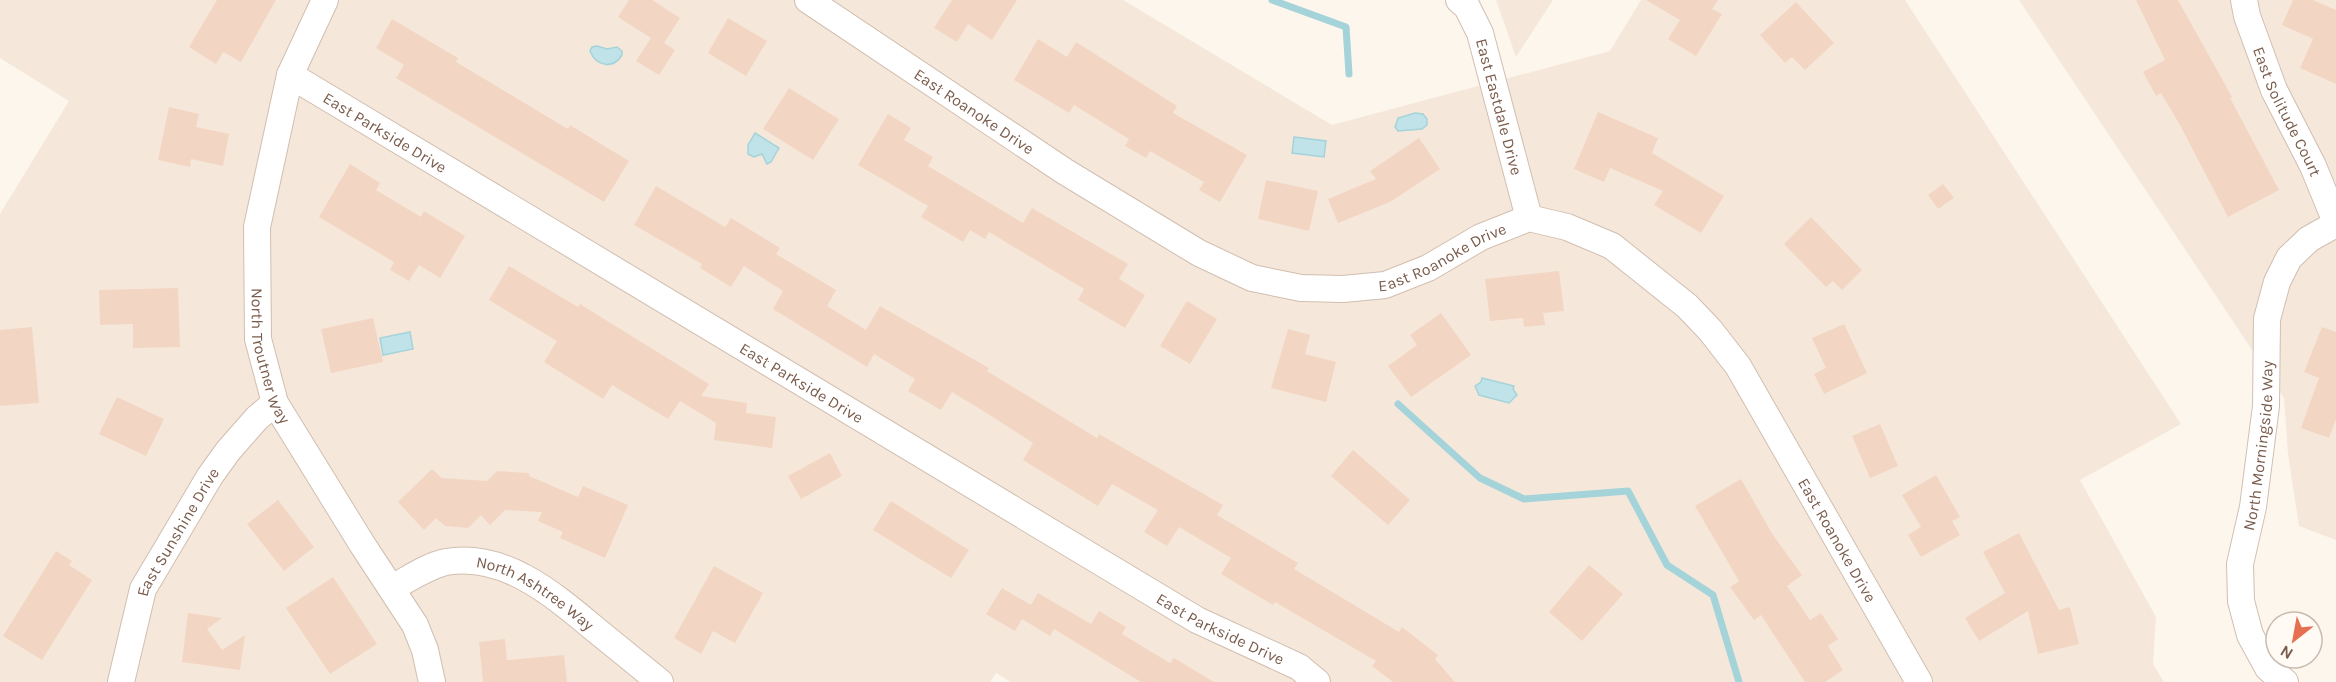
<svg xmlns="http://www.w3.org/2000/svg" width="2336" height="682" viewBox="0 0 2336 682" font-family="Karla,sans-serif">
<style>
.residential{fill:#f5e8da}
.water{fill:#bfe3e8;stroke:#a5d3da;stroke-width:1.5}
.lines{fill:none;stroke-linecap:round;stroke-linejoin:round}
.stream{stroke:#a5d3da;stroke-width:7}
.building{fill:#f3d5c3}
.street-casing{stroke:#d1beb0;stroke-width:28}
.street{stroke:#fff;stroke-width:26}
.labels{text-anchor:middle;stroke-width:4.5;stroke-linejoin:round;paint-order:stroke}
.street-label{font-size:16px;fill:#7a5c4d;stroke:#fffaf3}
</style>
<rect width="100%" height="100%" fill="#fdf6ec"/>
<g class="residential">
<polygon points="0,0 1123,0 1332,125 1610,51 1641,0 1905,0 2181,424 2080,480 2156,617 2153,664 2164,682 1011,682 996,673 990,682 0,682 0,214 69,101 0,58"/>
<polygon points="1496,0 1553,0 1516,57"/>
<polygon points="2019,0 2336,0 2336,540 2299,526 2288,454 2284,398"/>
</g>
<g class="water">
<path d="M597,46L607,49L617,47L622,51V55C613,70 596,66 590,51L592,47Z"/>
<polygon points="1415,113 1423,114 1427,119 1427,125 1422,129 1398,131 1395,127 1398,118"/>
<polygon points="755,133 779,148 771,162 767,164 762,154 754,157 748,154 748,145"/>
<polygon points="1294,137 1326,141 1324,157 1292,153"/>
<polygon points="410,332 413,349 383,355 380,338"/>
<polygon points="1482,378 1514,386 1513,389 1517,395 1509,403 1479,395 1475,386 1481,382"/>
</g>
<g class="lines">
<g class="stream">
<polyline points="1272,0 1346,27 1349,74"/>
<polyline points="1398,404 1480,478 1524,499 1628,491 1667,565 1713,595 1739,682"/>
</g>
</g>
<g class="building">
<polygon points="217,0 276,0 241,62 223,52 216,64 189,47"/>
<polygon points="629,0 652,0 680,18 664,43 675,50 659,75 636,61 651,38 618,17"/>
<polygon points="952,0 1017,0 992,40 968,24 957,42 934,28"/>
<polygon points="1646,0 1718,0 1712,9 1722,14 1696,56 1668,39 1680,20"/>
<polygon points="2136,0 2178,0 2232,97 2230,98 2279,190 2228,217 2180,125 2161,93 2156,96 2143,72 2165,60"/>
<polygon points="2293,0 2313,0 2336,10 2336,84 2300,68 2313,39 2282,25"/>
<polygon points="1796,2 1834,43 1805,70 1792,57 1785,63 1760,35"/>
<polygon points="728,18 767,41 746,76 708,53"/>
<polygon points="392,19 458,58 456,62 568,129 570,125 629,161 604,202 396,78 404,65 376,48"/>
<polygon points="1038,39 1067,57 1076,42 1177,106 1173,113 1247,155 1220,202 1199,190 1204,182 1150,151 1146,158 1125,146 1129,139 1074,105 1069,113 1014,80"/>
<polygon points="789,88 839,119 813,160 763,129"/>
<polygon points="169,107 199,114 196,127 229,134 223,166 191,159 190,167 158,160"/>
<polygon points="1598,112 1658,138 1652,153 1724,196 1701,233 1654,205 1663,191 1610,168 1604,182 1574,169"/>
<polygon points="888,114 911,128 904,140 933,157 928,166 1023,223 1032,208 1128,264 1119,279 1145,295 1125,328 1078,300 1084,289 989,232 985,239 970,230 963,242 921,217 928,206 858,165"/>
<polygon points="1419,138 1440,169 1390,202 1338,223 1328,199 1376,179 1370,171"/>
<polygon points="350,164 380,183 376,190 421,217 424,211 465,236 440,278 419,265 409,281 390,270 394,262 319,217"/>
<polygon points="1266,180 1318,191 1309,231 1258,219"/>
<polygon points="1943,184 1954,198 1938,209 1928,195"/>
<polygon points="656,186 725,227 731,218 780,248 776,254 836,290 827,306 866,330 880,306 989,368 987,371 1097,438 1099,434 1223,505 1217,515 1298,563 1294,569 1399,632 1402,627 1438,655 1435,659 1455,682 1393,682 1372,666 1376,661 1275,602 1273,605 1221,574 1231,558 1179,527 1167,546 1144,532 1158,510 1112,484 1098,506 1023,460 1033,443 993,417 952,392 941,410 908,391 915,379 874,354 867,367 773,309 783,291 744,266 731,287 700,268 702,264 634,225"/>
<polygon points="1811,217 1862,270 1842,290 1833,281 1826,287 1784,244"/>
<polygon points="509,266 578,307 580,304 709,384 701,396 747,403 746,413 776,417 772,448 714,440 716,423 680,401 668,419 612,385 603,399 544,362 557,341 489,300"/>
<polygon points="1559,271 1564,311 1543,313 1545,325 1524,327 1523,318 1490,321 1485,279"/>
<polygon points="178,288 180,347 133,348 133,324 100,325 99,290"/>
<polygon points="1187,301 1217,319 1190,364 1160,346"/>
<polygon points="1441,313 1471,355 1411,397 1388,366 1417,345 1410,335"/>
<polygon points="373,318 383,362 331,373 321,329"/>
<polygon points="1844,324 1867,373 1824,394 1814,374 1826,368 1812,338"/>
<polygon points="32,327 39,403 0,406 0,330"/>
<polygon points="2322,327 2336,332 2336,419 2329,438 2301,428 2319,378 2304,372"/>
<polygon points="1288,329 1310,335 1305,354 1336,362 1326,402 1271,388"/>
<polygon points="117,397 164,419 146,456 99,434"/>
<polygon points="1880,424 1898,466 1870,478 1852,436"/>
<polygon points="1353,450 1410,500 1388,525 1331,476"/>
<polygon points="830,453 842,476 801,499 788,476"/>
<polygon points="432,469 442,478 487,481 497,471 529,473 529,476 578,497 583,486 628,505 605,558 560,538 563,532 538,521 542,512 505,510 490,525 481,515 468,528 445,526 436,518 424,530 398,502"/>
<polygon points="1936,475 1960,517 1952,521 1960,535 1921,557 1908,535 1921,527 1902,495"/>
<polygon points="1741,479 1773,535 1802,575 1787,586 1810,620 1821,613 1838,639 1828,646 1843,670 1825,682 1805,682 1761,615 1754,620 1730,587 1739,581 1695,506"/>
<polygon points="278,500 314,547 284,571 247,524"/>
<polygon points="891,501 969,550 951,578 873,530"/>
<polygon points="2019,533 2059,610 2070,607 2079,644 2038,654 2028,611 1979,641 1965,618 2005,593 1983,552"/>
<polygon points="56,551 72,561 69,565 92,580 42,660 3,636"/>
<polygon points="1589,565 1623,594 1582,641 1549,612"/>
<polygon points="714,566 763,593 735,643 713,631 701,654 674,638"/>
<polygon points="333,577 377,644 330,674 286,608"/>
<polygon points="1002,588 1031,605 1038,593 1091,624 1099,611 1126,627 1122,634 1170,663 1174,658 1214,682 1141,682 1054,629 1050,636 1022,619 1015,631 986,614"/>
<polygon points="188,613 222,618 207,629 222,650 245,635 240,670 182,662"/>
<polygon points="505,639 507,660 564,655 567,682 483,682 479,642"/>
</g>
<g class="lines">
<g class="street-casing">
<g id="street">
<path id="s1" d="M325,0L290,75L257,227L258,339L275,403L362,544L415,625L425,650L432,682"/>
<path id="s2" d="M808,0L1064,171L1199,253L1252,278L1301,288L1343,289L1385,285L1428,268L1481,237L1529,218L1567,227L1612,246L1687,306L1710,330L1738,366L1919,682"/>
<path id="s3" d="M1459,0L1467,7L1480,33L1529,218"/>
<path id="s4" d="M2244,0L2247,16L2274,90L2313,166L2336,222"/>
<path id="s5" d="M290,75L1197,620L1299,667L1317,682"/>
<path id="s6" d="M392,588C409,579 427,566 446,562C505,552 554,595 596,630C617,647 639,665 660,682"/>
<path id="s7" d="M121,682L143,589L210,476L228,451L257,418L275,403"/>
<path id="s8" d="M2285,682L2268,668L2250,635L2241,601L2240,564L2253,507L2266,406L2267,319L2277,282L2289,258L2309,239L2336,224"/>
</g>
</g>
<use href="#street" class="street"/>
</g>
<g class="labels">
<g class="street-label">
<text dy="6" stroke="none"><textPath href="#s3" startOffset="116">East Eastdale Drive</textPath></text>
<text dy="6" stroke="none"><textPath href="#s2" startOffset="200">East Roanoke Drive</textPath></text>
<text dy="6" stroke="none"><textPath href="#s4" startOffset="120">East Solitude Court</textPath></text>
<text dy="6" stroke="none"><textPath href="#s5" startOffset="111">East Parkside Drive</textPath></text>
<text dy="6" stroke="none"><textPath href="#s2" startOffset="722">East Roanoke Drive</textPath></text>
<text dy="6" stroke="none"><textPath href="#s1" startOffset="369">North Troutner Way</textPath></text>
<text dy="6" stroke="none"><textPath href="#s5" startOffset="597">East Parkside Drive</textPath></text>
<text dy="6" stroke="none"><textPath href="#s8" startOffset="252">North Morningside Way</textPath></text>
<text dy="6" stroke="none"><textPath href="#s7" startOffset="162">East Sunshine Drive</textPath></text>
<text dy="6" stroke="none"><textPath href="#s2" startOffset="1281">East Roanoke Drive</textPath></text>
<text dy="6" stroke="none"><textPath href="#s6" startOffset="158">North Ashtree Way</textPath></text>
<text dy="6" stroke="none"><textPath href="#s5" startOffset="1083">East Parkside Drive</textPath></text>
</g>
</g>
<g transform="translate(2294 640) rotate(211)"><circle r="28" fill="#fffaf3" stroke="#cabbb1" stroke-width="1.5"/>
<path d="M0-4.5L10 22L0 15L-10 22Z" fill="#e76f51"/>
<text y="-9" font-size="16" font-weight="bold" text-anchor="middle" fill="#7a5c4d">N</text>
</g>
</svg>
